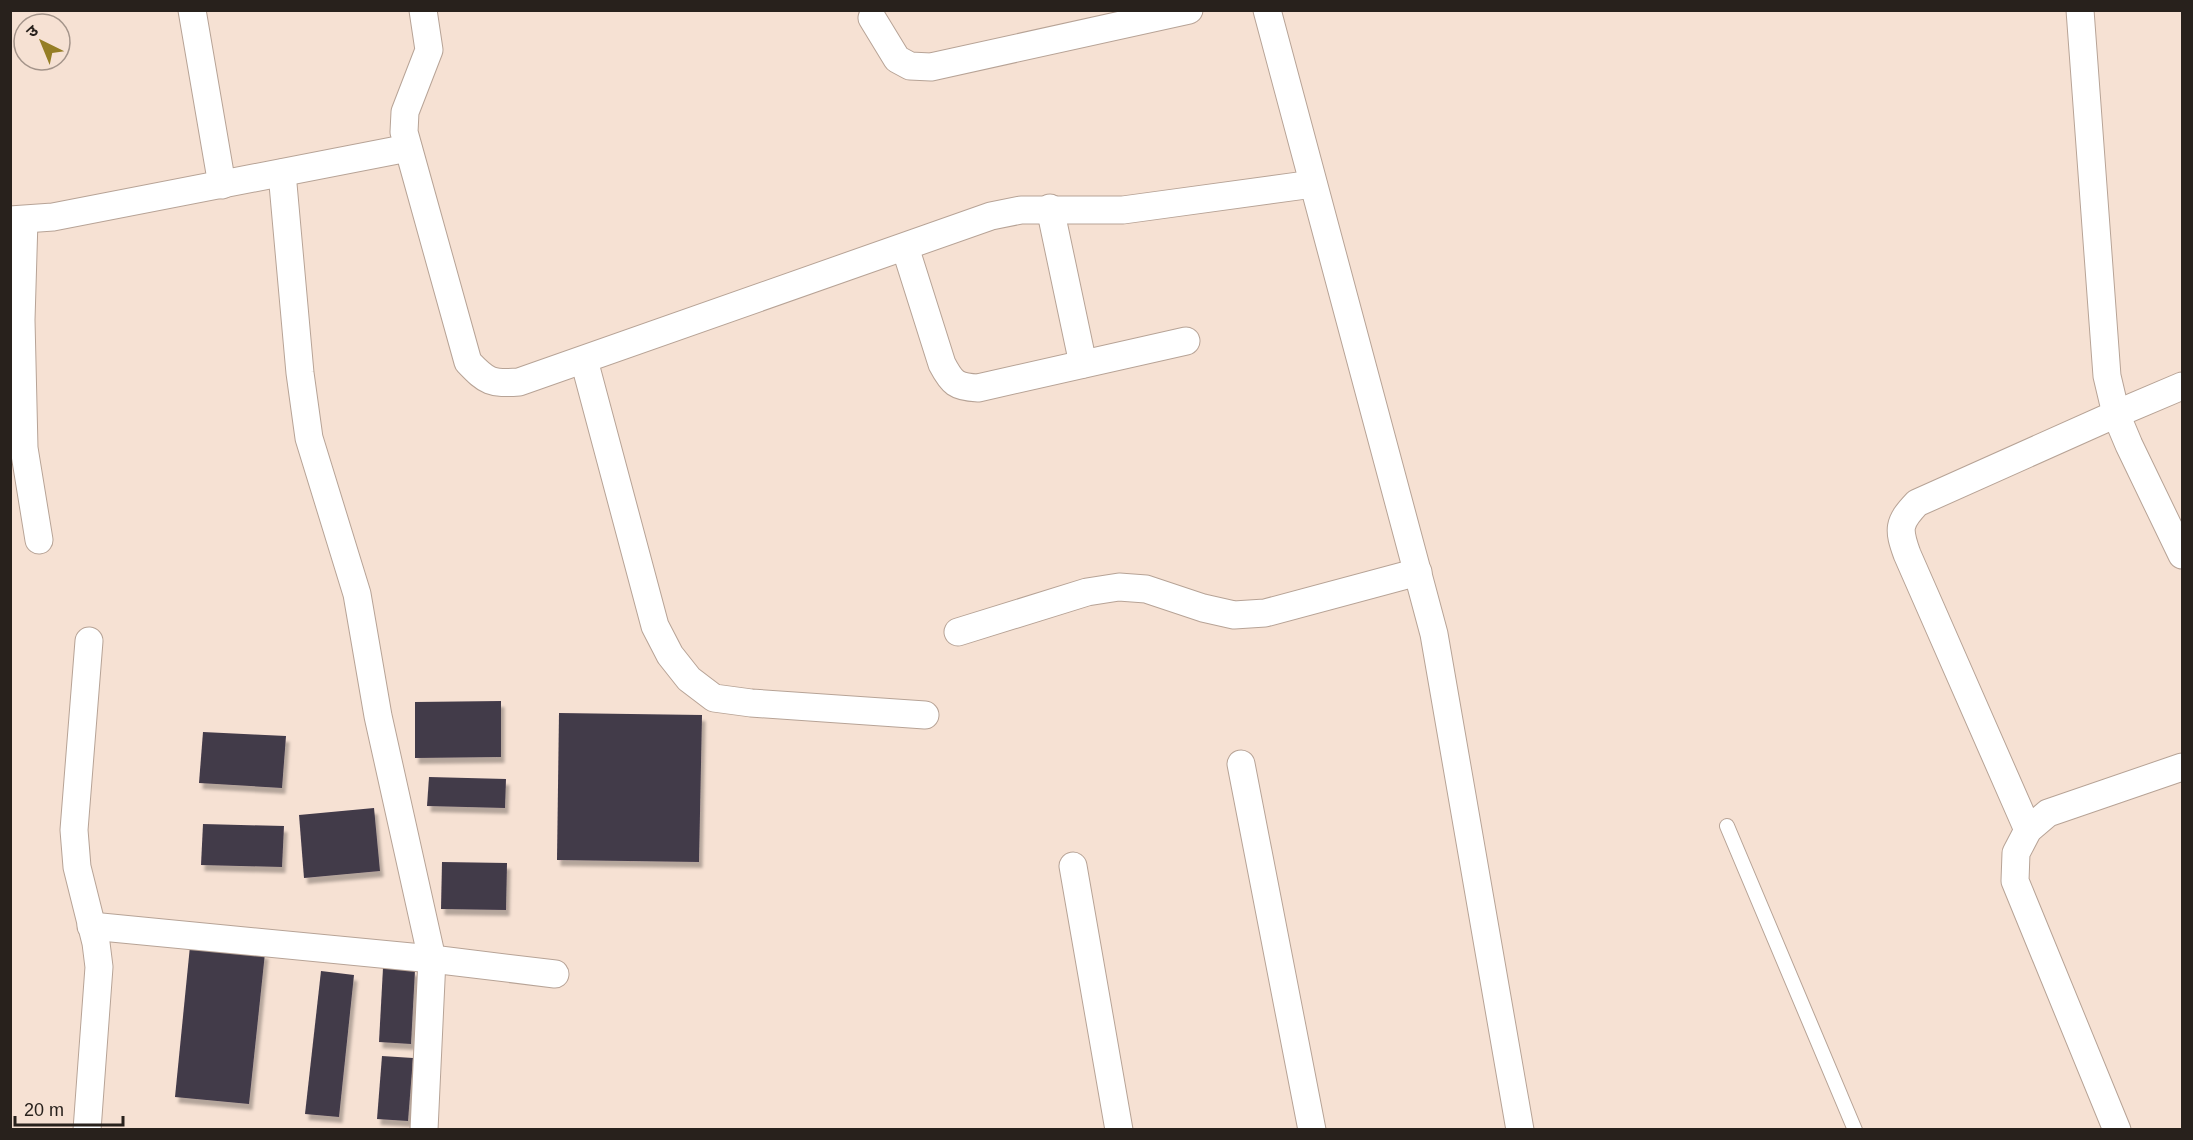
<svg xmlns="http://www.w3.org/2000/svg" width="2193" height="1140" viewBox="0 0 2193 1140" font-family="Helvetica,'Noto Sans Devanagari',sans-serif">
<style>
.building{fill:#433a4a;filter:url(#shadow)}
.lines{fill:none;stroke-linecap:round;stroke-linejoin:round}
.service-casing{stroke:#b7a396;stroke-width:16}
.minor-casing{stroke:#b7a396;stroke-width:29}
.service{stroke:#fff;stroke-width:14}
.minor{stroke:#fff;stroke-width:27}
</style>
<defs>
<filter id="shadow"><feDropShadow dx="3.5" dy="6" stdDeviation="1.5" flood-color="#0004"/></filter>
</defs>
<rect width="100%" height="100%" fill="#f6e1d3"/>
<g class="building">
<polygon points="501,701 501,757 415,758 415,702"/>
<polygon points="559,713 702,715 699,862 557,860"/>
<polygon points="203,732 286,736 282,788 199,783"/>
<polygon points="429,777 506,779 505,808 427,806"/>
<polygon points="374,808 380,871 304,878 299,815"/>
<polygon points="203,824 284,826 282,867 201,865"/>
<polygon points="442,862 507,863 506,910 441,909"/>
<polygon points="190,946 265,953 249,1104 175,1097"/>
<polygon points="383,968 415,970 411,1044 379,1042"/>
<polygon points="321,971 354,975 339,1117 305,1114"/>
<polygon points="382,1056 413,1058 408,1121 377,1119"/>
</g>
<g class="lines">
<g class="service-casing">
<polyline id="service" points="1727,826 1855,1130"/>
</g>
<g class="minor-casing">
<g id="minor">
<polyline points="192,10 222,185"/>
<path d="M423,10L429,50L405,112L404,132L468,362C487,382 491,384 519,382L991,216L1021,210H1123L1313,184"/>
<polyline points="1267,10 1434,634 1520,1130"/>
<polyline points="2080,10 2107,376 2116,414 2129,445 2182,555"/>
<polyline points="872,18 897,59 910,66 931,67 1189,10"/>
<polyline points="282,173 300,373 309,438 357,594 378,716 432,959 424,1130"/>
<polyline points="1050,208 1083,364"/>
<polyline points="10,220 53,217 408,148"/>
<polyline points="24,220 21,320 24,448 39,540"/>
<path d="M905,247L942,364C952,383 956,387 978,388L1186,341"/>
<polyline points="584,360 655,626 670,655 689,679 714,698 751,703 925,715"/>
<polyline points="958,632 1087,592 1119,587 1146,589 1203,608 1234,615 1265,613 1418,572"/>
<polyline points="1241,764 1312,1130"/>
<path d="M2028,830L1907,554C1898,529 1898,523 1917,503L2116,414L2182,386"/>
<polyline points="1073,866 1119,1130"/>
<polyline points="91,926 432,959 555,974"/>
<polyline points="87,1130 99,967 96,943 77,867 74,830 89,641"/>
<polyline points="2117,1130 2015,881 2016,853 2028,830 2048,813 2182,767"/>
</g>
</g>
<use href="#service" class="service"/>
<use href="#minor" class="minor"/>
</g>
<rect width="2193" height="1140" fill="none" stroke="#28211c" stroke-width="24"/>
<g transform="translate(42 42) rotate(317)"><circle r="28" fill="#f6e1d3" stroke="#a4948a" stroke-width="1.5"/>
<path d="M0-4.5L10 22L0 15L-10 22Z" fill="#957e25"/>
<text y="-9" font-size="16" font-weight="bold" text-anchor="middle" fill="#28211c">उ</text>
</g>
<path d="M15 1116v9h108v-9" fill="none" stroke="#28211c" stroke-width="3"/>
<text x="24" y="1116" font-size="18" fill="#28211c" stroke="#f6e1d3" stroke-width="4.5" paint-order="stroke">20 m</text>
</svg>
